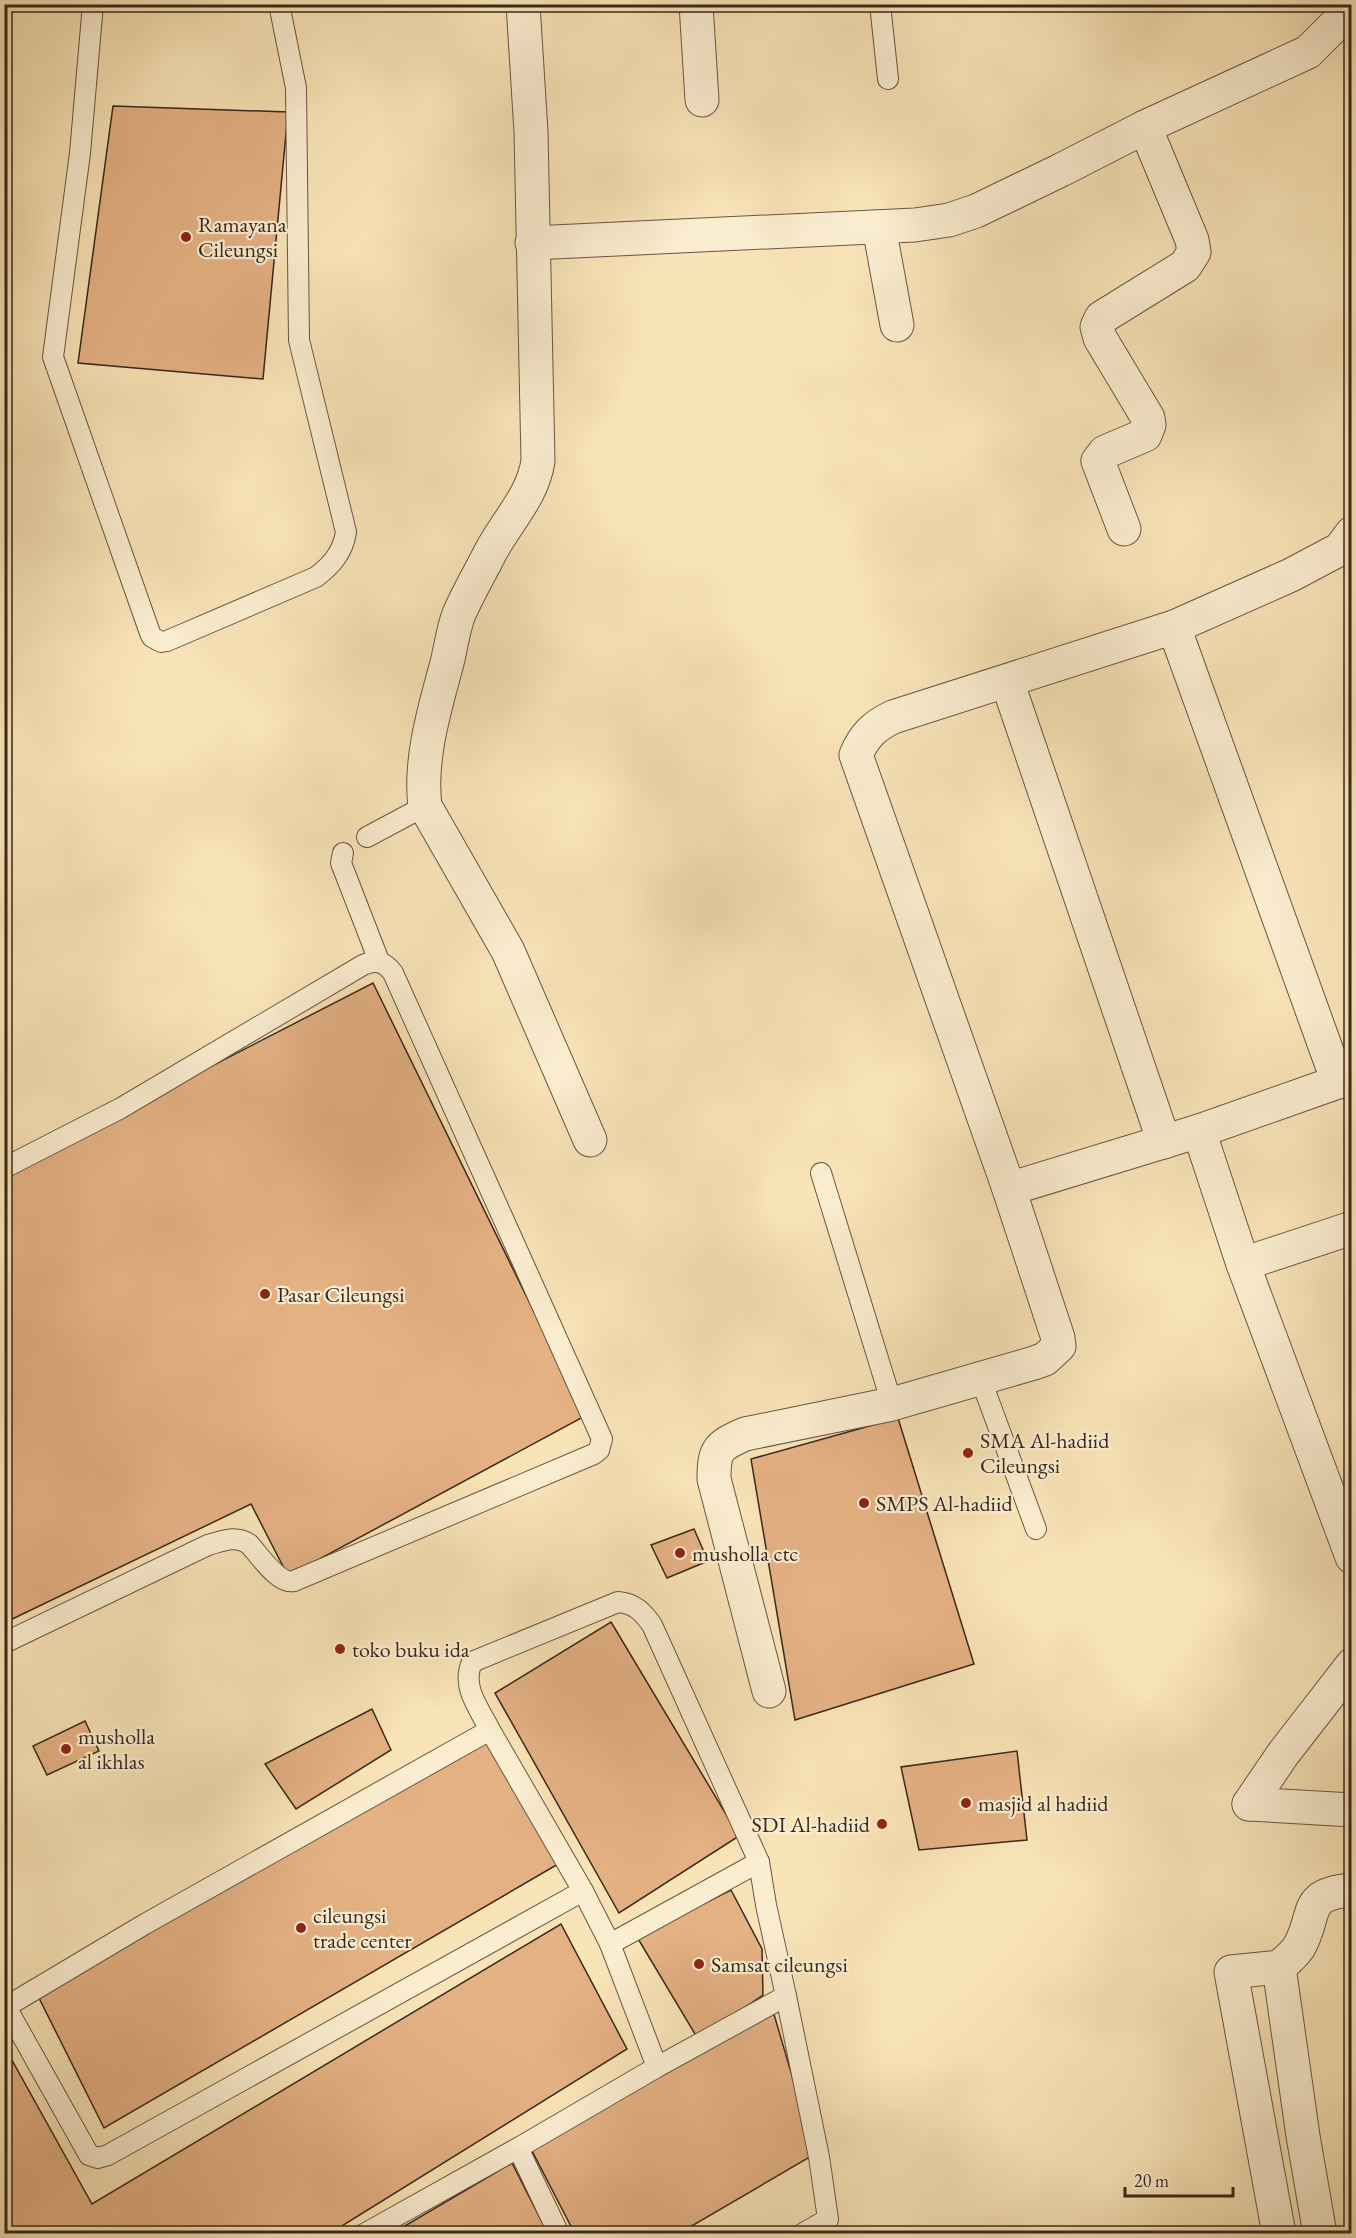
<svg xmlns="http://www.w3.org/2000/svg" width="1356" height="2238" viewBox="0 0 1356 2238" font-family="'EB Garamond',serif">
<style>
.building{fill:#e4b183;stroke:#38271d;stroke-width:1.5}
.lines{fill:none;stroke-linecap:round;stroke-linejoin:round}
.service-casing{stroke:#685644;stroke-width:22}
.minor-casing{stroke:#685644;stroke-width:35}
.service{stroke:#fbedd0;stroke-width:20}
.minor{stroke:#fbedd0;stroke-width:33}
.poi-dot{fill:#8f2418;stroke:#fbedd0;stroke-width:2}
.labels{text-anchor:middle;stroke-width:4.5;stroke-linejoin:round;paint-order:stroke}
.poi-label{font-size:22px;fill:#38271d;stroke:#fbedd0;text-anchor:start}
</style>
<rect width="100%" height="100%" fill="#f9e4b7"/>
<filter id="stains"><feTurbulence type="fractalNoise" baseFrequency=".00333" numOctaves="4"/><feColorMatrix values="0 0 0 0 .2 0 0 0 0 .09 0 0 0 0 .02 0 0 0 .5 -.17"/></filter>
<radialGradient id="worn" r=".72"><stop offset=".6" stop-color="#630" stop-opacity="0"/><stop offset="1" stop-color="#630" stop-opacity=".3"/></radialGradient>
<g class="building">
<polygon points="113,106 288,112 263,379 78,363"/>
<polygon points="373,983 585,1416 288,1576 251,1504 4,1623 4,1173"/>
<polygon points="898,1418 974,1664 795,1720 751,1459"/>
<polygon points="694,1529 708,1561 667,1578 651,1545"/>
<polygon points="611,1622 739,1836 619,1913 495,1693"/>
<polygon points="372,1709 391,1750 296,1809 265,1764"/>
<polygon points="85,1721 99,1751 47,1775 33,1746"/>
<polygon points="487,1742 560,1863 104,2128 37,1994"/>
<polygon points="1017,1751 1027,1840 919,1850 901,1767"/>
<polygon points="731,1890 762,1949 763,1995 698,2039 637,1937"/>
<polygon points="561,1924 627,2049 329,2234 4,2234 4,2046 92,2204"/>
<polygon points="773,2011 815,2154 678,2234 575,2234 531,2149"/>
<polygon points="512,2163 548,2234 391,2234"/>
</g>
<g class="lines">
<g class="service-casing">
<g id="service">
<path d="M93,4L80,153L53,357L150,633L152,637L161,642L167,641L316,577C332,565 343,552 346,532L299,340L296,88L279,4"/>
<polyline points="880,4 888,79"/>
<polyline points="367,837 425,806"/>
<polyline points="343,853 341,863 379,961"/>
<path d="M4,1168L121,1108L363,965C376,959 385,962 393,973L602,1439L599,1450L594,1454L294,1581C279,1585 259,1555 249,1544C235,1535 223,1541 208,1545L4,1643"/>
<polyline points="821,1173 892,1404"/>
<polyline points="981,1380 1036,1529"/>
<path d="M490,1730C479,1708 461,1687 472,1662L618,1602C634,1603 643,1612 652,1625L759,1862L610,1944L583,1891"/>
<polyline points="786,1996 819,2157 828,2219 802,2234"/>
<polyline points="4,2008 145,1924 490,1730 583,1891 108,2155 98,2158 89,2155 6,2007"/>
<polyline points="657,2067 786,1996 766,1905 759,1862"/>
<polyline points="518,2148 559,2234"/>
<polyline points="364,2234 518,2148 657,2067 610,1944"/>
</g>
</g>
<g class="minor-casing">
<g id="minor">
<path d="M523,4L531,132L538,461C533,496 506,522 490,553C480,573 468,593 459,614C453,629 451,647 447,663C435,708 419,759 425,806L508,951L590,1140"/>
<polyline points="696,4 702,100"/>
<polyline points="879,227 897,325"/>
<polyline points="532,243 915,225 949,220 976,211 1061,170 1145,127 1308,52 1352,8"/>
<polyline points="1124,529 1098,461 1105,452 1145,435 1149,425 1148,418 1100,338 1097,327 1101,318 1185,266 1194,252 1192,240 1145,127"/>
<path d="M1352,533L1340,549L1291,575L1174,627L893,717C874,726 864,736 856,755L1009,1189L1199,1131L1352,1077"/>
<polyline points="1174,627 1338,1082"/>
<polyline points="1007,681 1164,1142"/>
<polyline points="1199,1131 1243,1264 1352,1557"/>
<polyline points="1243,1264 1352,1228"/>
<path d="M769,1691L714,1479C714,1449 718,1446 745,1434L892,1404L1034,1363L1045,1359L1059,1346L1058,1338L1009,1189"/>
<polyline points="1249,1804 1283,1754 1352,1665"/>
<polyline points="1249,1804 1352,1810"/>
<polyline points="1279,1967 1303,2136 1320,2234"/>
<path d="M1279,2234L1231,1972L1279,1967C1286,1961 1294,1955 1299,1947C1318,1914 1301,1894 1352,1890"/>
</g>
</g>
<use href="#service" class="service"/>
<use href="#minor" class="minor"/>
</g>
<g class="poi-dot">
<circle cx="186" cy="237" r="6"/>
<circle cx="265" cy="1294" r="6"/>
<circle cx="968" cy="1453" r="6"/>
<circle cx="864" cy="1503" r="6"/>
<circle cx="680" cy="1553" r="6"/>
<circle cx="340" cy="1649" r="6"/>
<circle cx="66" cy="1749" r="6"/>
<circle cx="966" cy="1803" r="6"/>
<circle cx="882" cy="1824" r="6"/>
<circle cx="301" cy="1928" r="6"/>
<circle cx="699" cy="1964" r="6"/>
</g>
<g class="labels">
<g class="poi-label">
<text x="198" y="232">Ramayana<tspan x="198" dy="25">Cileungsi</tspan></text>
<text x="277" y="1302">Pasar Cileungsi</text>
<text x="980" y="1448">SMA Al-hadiid<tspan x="980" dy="25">Cileungsi</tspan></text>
<text x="876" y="1511">SMPS Al-hadiid</text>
<text x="692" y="1561">musholla ctc</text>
<text x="352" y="1657">toko buku ida</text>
<text x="78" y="1744">musholla<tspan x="78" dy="25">al ikhlas</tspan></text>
<text x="978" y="1811">masjid al hadiid</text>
<text x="870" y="1832" text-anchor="end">SDI Al-hadiid</text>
<text x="313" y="1923">cileungsi<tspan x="313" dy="25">trade center</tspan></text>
<text x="711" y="1972">Samsat cileungsi</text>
</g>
</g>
<rect width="1356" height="2238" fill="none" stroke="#f9e4b7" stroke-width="24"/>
<rect x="6" y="6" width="1344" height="2226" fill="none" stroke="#38271d" stroke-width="3"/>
<rect x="12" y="12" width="1332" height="2214" fill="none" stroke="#38271d" stroke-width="1.5"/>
<path d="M1125 2187v9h108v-9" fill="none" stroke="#38271d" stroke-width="3"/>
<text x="1134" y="2187" font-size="18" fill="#38271d" stroke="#fbedd0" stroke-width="4.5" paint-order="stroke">20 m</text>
<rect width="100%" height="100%" filter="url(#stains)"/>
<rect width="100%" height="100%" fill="url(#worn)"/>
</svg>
